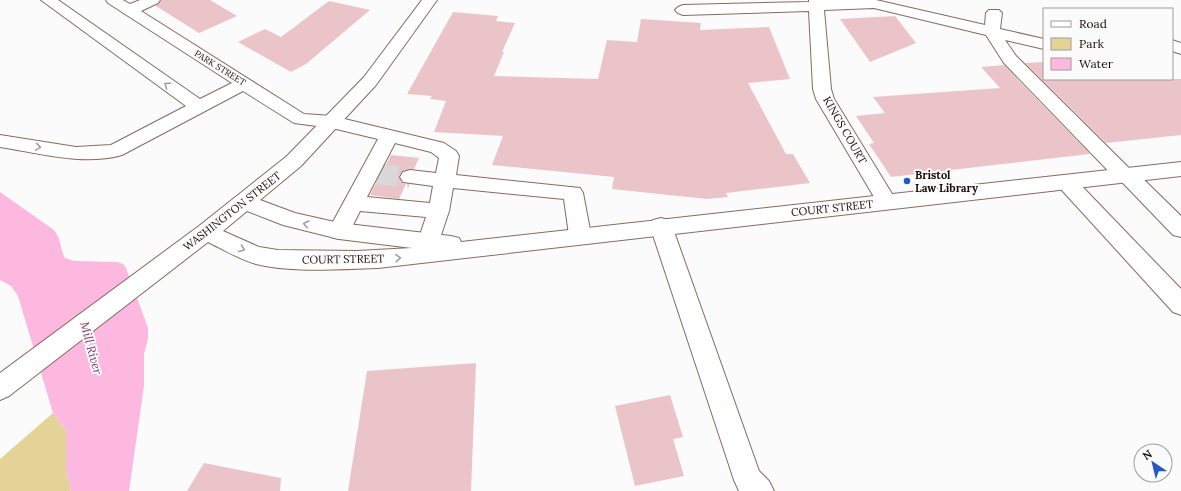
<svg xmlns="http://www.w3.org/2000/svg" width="1181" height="491" viewBox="0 0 1181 491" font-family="Lora,serif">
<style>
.green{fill:#e3d397}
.water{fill:#fcb8de}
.building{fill:#eac4c8}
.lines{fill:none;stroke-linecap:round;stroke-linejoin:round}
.minor-tunnel{stroke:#d9d7d7;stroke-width:21;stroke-dasharray:21 10;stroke-linecap:butt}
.minor-casing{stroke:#886a5f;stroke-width:2}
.major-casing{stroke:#886a5f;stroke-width:2}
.minor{fill:#fff;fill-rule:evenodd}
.major{fill:#fff;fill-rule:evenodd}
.oneway{stroke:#a39e9d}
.poi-dot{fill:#2359c7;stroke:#fbfbfb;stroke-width:1.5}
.labels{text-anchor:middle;stroke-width:4;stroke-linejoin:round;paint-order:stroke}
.far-street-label{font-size:9px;fill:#180c09;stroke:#fbfbfb}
.street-label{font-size:11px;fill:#180c09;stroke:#fbfbfb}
.poi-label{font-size:11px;font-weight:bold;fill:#180c09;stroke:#fbfbfb;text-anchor:start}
.water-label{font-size:12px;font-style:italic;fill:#853768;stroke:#fbfbfb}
</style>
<rect width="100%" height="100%" fill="#fbfbfb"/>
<polygon class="green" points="53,413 66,431 66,471 71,491 0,491 0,459"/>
<path class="water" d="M0,192L54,230C62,240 59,247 65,258L74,261L117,262L123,264L126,268L148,328V339L144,354V386L129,491H71L66,471V431L53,413L18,296L11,286L0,280Z"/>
<g class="building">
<polygon points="161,0 210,0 237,16 199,33 156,6"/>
<polygon points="329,1 370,10 306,64 291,72 238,42 265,29 281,37"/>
<polygon points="453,12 498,16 496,21 515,23 502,52 504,52 494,76 598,79 607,40 637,42 641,19 701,23 700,30 769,27 790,79 748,83 786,154 793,154 810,183 726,193 728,197 707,199 612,189 614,177 492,165 503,136 434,132 446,101 430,99 432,96 407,94"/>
<polygon points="895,16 916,43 870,62 840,19"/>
<polygon points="1044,62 1044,79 1181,79 1181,135 1106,143 1025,63"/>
<polygon points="1004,65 1090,154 891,177 869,144 874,143 856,116 885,113 873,97 1000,88 981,67"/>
<polygon points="391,155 419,158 414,169 403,171 399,176 402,183 406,184 399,199 370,195"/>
<polygon points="476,363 471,491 348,491 367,371"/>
<polygon points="670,395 683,437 673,439 684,476 635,486 615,406"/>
<polygon points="204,463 281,478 280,491 187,491"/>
</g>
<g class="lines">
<polyline class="minor-tunnel" points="377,174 410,177"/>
<g class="minor-casing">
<g id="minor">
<path d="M41,0H58L200,99L232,83L108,3L106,0H123L130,4L140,0H160L158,3L141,11L304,114L332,116L444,143L456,151L459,156L456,175L580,188L583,193L591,235L588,241L580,243L572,241L569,235L564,199L453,188L449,211L437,247L429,249L421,247L418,241L426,217L360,211L347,237L339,239L331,237L328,231L378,139L332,128L294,123L243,91L122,155C83,166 39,153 0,147V135L76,147L111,145L186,106ZM395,143L431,152L439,158L436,173L410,170L403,172L400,177L403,182L433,186L430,203L367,197Z"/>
<polygon points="809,0 876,0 985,25 986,13 989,10 999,10 1002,13 1000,29 1044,39 1044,49 1005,40 1016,56 1130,169 1134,170 1181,216 1181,237 1173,235 1122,182 1118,181 1004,63 986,35 874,8 824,10 831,89 834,99 897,202 894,207 887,209 880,207 816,99 813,89 809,11 683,15 678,13 675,10 678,7 683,5 809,2"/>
<polygon points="1172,40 1181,43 1181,54 1172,51"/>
<polygon points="1066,175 1073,177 1181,289 1181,315 1173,312 1059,187 1056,182 1059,177"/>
<polygon points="661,218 669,220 672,226 759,471 769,481 774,491 739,491 734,480 650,226 653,220"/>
</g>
</g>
<g class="major-casing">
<path id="major" d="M422,0H437L376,85L301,166L260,200L295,213L339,223L451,236L459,238L461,242L1181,162V176L378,268C341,269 291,273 256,264C239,259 224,250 208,242L9,396L0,400V373L199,226L287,156L364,77ZM247,211L283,225L339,239L412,248L357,251L278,250L259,247L223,231Z"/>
</g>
<use href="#minor" class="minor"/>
<use href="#major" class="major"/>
</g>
<defs><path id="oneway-chevron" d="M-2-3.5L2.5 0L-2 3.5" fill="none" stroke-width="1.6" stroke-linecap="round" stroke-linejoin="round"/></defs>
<g class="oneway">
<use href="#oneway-chevron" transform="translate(167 85) rotate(-145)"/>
<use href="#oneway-chevron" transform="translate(38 147) rotate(9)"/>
<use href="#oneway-chevron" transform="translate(306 224) rotate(-167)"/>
<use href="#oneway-chevron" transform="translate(242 249) rotate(23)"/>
<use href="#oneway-chevron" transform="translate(398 258) rotate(-4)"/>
</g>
<circle class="poi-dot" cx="907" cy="181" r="4"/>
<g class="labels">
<g class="far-street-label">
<text transform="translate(220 68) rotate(32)" y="3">PARK STREET</text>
</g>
<g class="street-label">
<text transform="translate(845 130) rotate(60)" y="4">KINGS COURT</text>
<text transform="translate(832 208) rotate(-6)" y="4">COURT STREET</text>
<text transform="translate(232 211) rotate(-38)" y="4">WASHINGTON STREET</text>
<text transform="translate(343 259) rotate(-1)" y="4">COURT STREET</text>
</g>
<g class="poi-label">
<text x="915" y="179">Bristol<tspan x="915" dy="13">Law Library</tspan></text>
</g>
<g class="water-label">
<text transform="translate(91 348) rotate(75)" y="4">Mill River</text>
</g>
</g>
<rect x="1043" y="8" width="130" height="72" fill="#fbfbfb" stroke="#a09b9a"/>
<rect x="1051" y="21" width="20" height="6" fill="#ffffff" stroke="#a09b9a"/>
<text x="1079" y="28" font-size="12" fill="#180c09">Road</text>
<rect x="1051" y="38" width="20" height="12" fill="#e3d397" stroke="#a09b9a"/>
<text x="1079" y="48" font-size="12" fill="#180c09">Park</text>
<rect x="1051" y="58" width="20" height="12" fill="#fcb8de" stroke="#a09b9a"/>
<text x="1079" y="68" font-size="12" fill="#180c09">Water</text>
<g transform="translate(1153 463) rotate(325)"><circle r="19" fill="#fbfbfb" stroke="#a09b9a"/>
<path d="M0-3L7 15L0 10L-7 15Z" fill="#2359c7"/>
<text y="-6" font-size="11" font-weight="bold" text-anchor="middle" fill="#180c09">N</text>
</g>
</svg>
